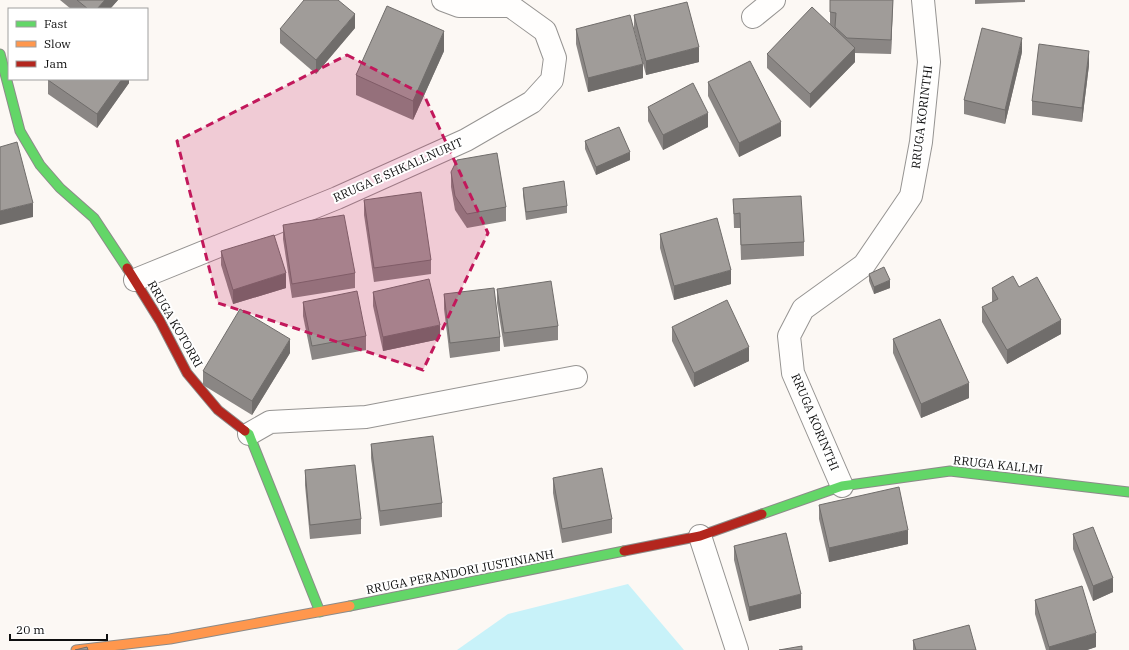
<svg xmlns="http://www.w3.org/2000/svg" width="1129" height="650" viewBox="0 0 1129 650" font-family="'IBM Plex Serif',serif">
<style>
.water{fill:#c8f2f9}
.lines{fill:none;stroke-linecap:round;stroke-linejoin:round}
.street-casing{stroke:#969492;stroke-width:24}
.fast-casing{stroke:#8c8b89;stroke-width:11}
.slow-casing{stroke:#8c8b89;stroke-width:11}
.jam-casing{stroke:#8c8b89;stroke-width:11}
.street{stroke:#fffefd;stroke-width:22}
.fast{stroke:#63d668;stroke-width:9}
.slow{stroke:#ff974d;stroke-width:9}
.jam{stroke:#b3261e;stroke-width:9}
.wall{fill:#8a8684}
.shaded-wall{fill:#706d6b}
.building{fill:#a09c99;stroke:#706d6b}
.marked{fill:#c2185b;fill-opacity:0.2;stroke:#c2185b;stroke-width:3;stroke-dasharray:8 5;stroke-linejoin:round}
.labels{text-anchor:middle;stroke-width:4;stroke-linejoin:round;paint-order:stroke}
.street-label{font-size:12px;fill:#0f0f0f;stroke:#fff}
</style>
<rect width="100%" height="100%" fill="#fcf8f4"/>
<polygon class="water" points="628,584 684,650 457,650 508,614"/>
<g class="lines">
<g class="street-casing">
<g id="street">
<polyline points="443,0 459,6 510,6"/>
<polyline points="753,17 774,0"/>
<polyline points="135,280 337,198 466,140 532,102 552,80 555,58 545,31 502,0"/>
<polyline points="249,434 270,422 366,417 576,377"/>
<polyline points="842,486 793,373 789,336 803,309 864,265 911,196 921,142 929,62 923,0"/>
<polyline points="700,536 737,650"/>
</g>
</g>
<g class="fast-casing">
<g id="fast">
<polyline points="0,54 20,131 40,165 60,188 94,218 127,268"/>
<polyline points="245,431 249,434 320,612"/>
<polyline points="762,514 842,486 950,471 1129,492"/>
<polyline points="350,606 624,551"/>
</g>
</g>
<g class="slow-casing">
<polyline id="slow" points="76,650 170,639 350,606"/>
</g>
<g class="jam-casing">
<g id="jam">
<polyline points="127,268 160,321 187,373 218,410 245,431"/>
<polyline points="624,551 700,536 762,514"/>
</g>
</g>
<use href="#street" class="street"/>
<use href="#fast" class="fast"/>
<use href="#slow" class="slow"/>
<use href="#jam" class="jam"/>
</g>
<g class="wall">
<polygon points="60,0 118,0 110,9 71,9"/>
<polygon points="830,0 893,0 891,54 855,53 855,62 810,108 767,68 767,54 830,24"/>
<polygon points="975,0 1025,0 1025,2 975,4"/>
<polygon points="634,15 699,62 646,75 634,29"/>
<polygon points="355,28 316,74 280,43 280,29"/>
<polygon points="576,29 643,78 588,92 576,44"/>
<polygon points="444,51 413,120 356,95 356,75"/>
<polygon points="1022,52 1005,124 964,114 964,100"/>
<polygon points="1089,65 1082,122 1032,115 1032,101"/>
<polygon points="129,79 129,83 97,128 48,94 48,80"/>
<polygon points="708,82 781,136 739,157 708,96"/>
<polygon points="648,107 708,127 663,150 648,121"/>
<polygon points="585,141 630,160 596,175 585,149"/>
<polygon points="451,172 506,207 506,221 467,228 455,210 451,187"/>
<polygon points="523,188 567,206 567,213 526,220 523,195"/>
<polygon points="733,199 804,242 804,256 741,260 740,228 734,228"/>
<polygon points="364,200 431,260 431,274 374,282 364,215"/>
<polygon points="283,225 355,273 355,288 292,298 283,239"/>
<polygon points="660,234 731,284 674,300 660,248"/>
<polygon points="221,251 286,288 233,304 221,265"/>
<polygon points="869,274 890,288 874,294 869,281"/>
<polygon points="1019,287 1061,334 1007,364 982,322 982,307 992,302 992,288"/>
<polygon points="497,289 558,326 558,340 504,347 497,303"/>
<polygon points="373,292 440,339 383,351 373,306"/>
<polygon points="444,294 500,337 500,351 450,358 444,309"/>
<polygon points="303,302 366,336 366,350 312,360 303,316"/>
<polygon points="672,327 749,361 694,387 672,341"/>
<polygon points="893,339 969,398 921,418 893,353"/>
<polygon points="290,353 252,415 203,385 203,371"/>
<polygon points="371,444 442,503 442,517 380,526 371,458"/>
<polygon points="305,470 361,519 361,534 310,539 305,485"/>
<polygon points="553,478 612,519 612,533 562,543 553,493"/>
<polygon points="819,505 908,544 829,562 819,519"/>
<polygon points="1073,534 1113,592 1093,601 1073,549"/>
<polygon points="734,546 801,608 749,621 734,560"/>
<polygon points="1035,600 1096,647 1087,650 1046,650 1035,614"/>
<polygon points="913,640 976,650 913,650"/>
</g>
<g class="shaded-wall">
<polygon points="105,0 118,0 110,9 97,9"/>
<polygon points="893,0 891,54 891,40"/>
<polygon points="355,14 355,28 316,74 316,60"/>
<polygon points="444,31 444,51 413,120 413,101"/>
<polygon points="1022,38 1022,52 1005,124 1005,110"/>
<polygon points="699,47 699,62 646,75 646,61"/>
<polygon points="855,48 855,62 810,108 810,94"/>
<polygon points="1089,51 1089,65 1082,122 1082,108"/>
<polygon points="643,64 643,78 588,92 588,78"/>
<polygon points="122,79 129,79 129,83 97,128 97,114"/>
<polygon points="708,113 708,127 663,150 663,135"/>
<polygon points="781,122 781,136 739,157 739,143"/>
<polygon points="630,152 630,160 596,175 596,167"/>
<polygon points="33,203 33,217 0,225 0,211"/>
<polygon points="731,270 731,284 674,300 674,286"/>
<polygon points="286,273 286,288 233,304 233,290"/>
<polygon points="890,280 890,288 874,294 874,287"/>
<polygon points="1061,320 1061,334 1007,364 1007,350"/>
<polygon points="440,325 440,339 383,351 383,337"/>
<polygon points="290,339 290,353 252,415 252,401"/>
<polygon points="749,347 749,361 694,387 694,373"/>
<polygon points="969,383 969,398 921,418 921,404"/>
<polygon points="908,530 908,544 829,562 829,548"/>
<polygon points="1113,578 1113,592 1093,601 1093,586"/>
<polygon points="801,594 801,608 749,621 749,607"/>
<polygon points="1096,633 1096,647 1087,650 1049,650 1049,647"/>
</g>
<g class="building">
<polygon points="77,0 105,0 97,9 88,9"/>
<polygon points="304,0 338,0 355,14 316,60 280,29"/>
<polygon points="830,0 893,0 891,40 847,38 835,27 836,13 830,12"/>
<polygon points="687,2 699,47 646,61 634,15"/>
<polygon points="387,6 444,31 413,101 356,75"/>
<polygon points="812,7 855,48 810,94 767,54"/>
<polygon points="630,15 643,64 588,78 576,29"/>
<polygon points="982,28 1022,38 1005,110 964,100"/>
<polygon points="1039,44 1089,51 1082,108 1032,101"/>
<polygon points="750,61 781,122 739,143 708,82"/>
<polygon points="49,79 122,79 97,114 48,80"/>
<polygon points="693,83 708,113 663,135 648,107"/>
<polygon points="619,127 630,152 596,167 585,141"/>
<polygon points="17,142 33,203 0,211 0,147"/>
<polygon points="497,153 506,207 467,214 455,196 451,172 457,160"/>
<polygon points="564,181 567,206 526,212 523,188"/>
<polygon points="421,192 431,260 374,268 364,200"/>
<polygon points="801,196 804,242 741,245 740,213 734,214 733,199"/>
<polygon points="344,215 355,273 292,284 283,225"/>
<polygon points="717,218 731,270 674,286 660,234"/>
<polygon points="274,235 286,273 233,290 221,251"/>
<polygon points="884,267 890,280 874,287 869,274"/>
<polygon points="1013,276 1019,287 1037,277 1061,320 1007,350 982,307 998,299 992,288"/>
<polygon points="429,279 440,325 383,337 373,292"/>
<polygon points="551,281 558,326 504,333 497,289"/>
<polygon points="494,288 500,337 450,343 444,294"/>
<polygon points="357,291 366,336 312,346 303,302"/>
<polygon points="727,300 749,347 694,373 672,327"/>
<polygon points="240,309 290,339 252,401 203,371"/>
<polygon points="940,319 969,383 921,404 893,339"/>
<polygon points="433,436 442,503 380,511 371,444"/>
<polygon points="355,465 361,519 310,525 305,470"/>
<polygon points="602,468 612,519 562,529 553,478"/>
<polygon points="899,487 908,530 829,548 819,505"/>
<polygon points="1093,527 1113,578 1093,586 1073,534"/>
<polygon points="786,533 801,594 749,607 734,546"/>
<polygon points="1082,586 1096,633 1049,647 1035,600"/>
<polygon points="969,625 976,650 916,650 913,640"/>
<polygon points="802,646 802,650 779,650"/>
<polygon points="87,647 88,650 75,650"/>
</g>
<path class="marked" d="M347,55L424,95L488,233L423,370L218,303L177,141Z"/>
<g class="labels">
<g class="street-label">
<text transform="translate(922 117) rotate(-83)" y="4">RRUGA KORINTHI</text>
<text transform="translate(398 170) rotate(-24)" y="4">RRUGA E SHKALLNURIT</text>
<text transform="translate(175 324) rotate(60)" y="4">RRUGA KOTORRI</text>
<text transform="translate(815 422) rotate(67)" y="4">RRUGA KORINTHI</text>
<text transform="translate(998 465) rotate(6)" y="4">RRUGA KALLMI</text>
<text transform="translate(460 572) rotate(-11)" y="4">RRUGA PERANDORI JUSTINIANH</text>
</g>
</g>
<rect x="8" y="8" width="140" height="72" fill="#ffffff" stroke="#9f9f9f"/>
<rect x="16" y="21" width="20" height="6" fill="#63d668" stroke="#9f9f9f"/>
<text x="44" y="28" font-size="12" fill="#0f0f0f">Fast</text>
<rect x="16" y="41" width="20" height="6" fill="#ff974d" stroke="#9f9f9f"/>
<text x="44" y="48" font-size="12" fill="#0f0f0f">Slow</text>
<rect x="16" y="61" width="20" height="6" fill="#b3261e" stroke="#9f9f9f"/>
<text x="44" y="68" font-size="12" fill="#0f0f0f">Jam</text>
<path d="M10 634v6h97v-6" fill="none" stroke="#0f0f0f" stroke-width="2"/>
<text x="16" y="634" font-size="12" fill="#0f0f0f" stroke="#ffffff" stroke-width="3" paint-order="stroke">20 m</text>
</svg>
